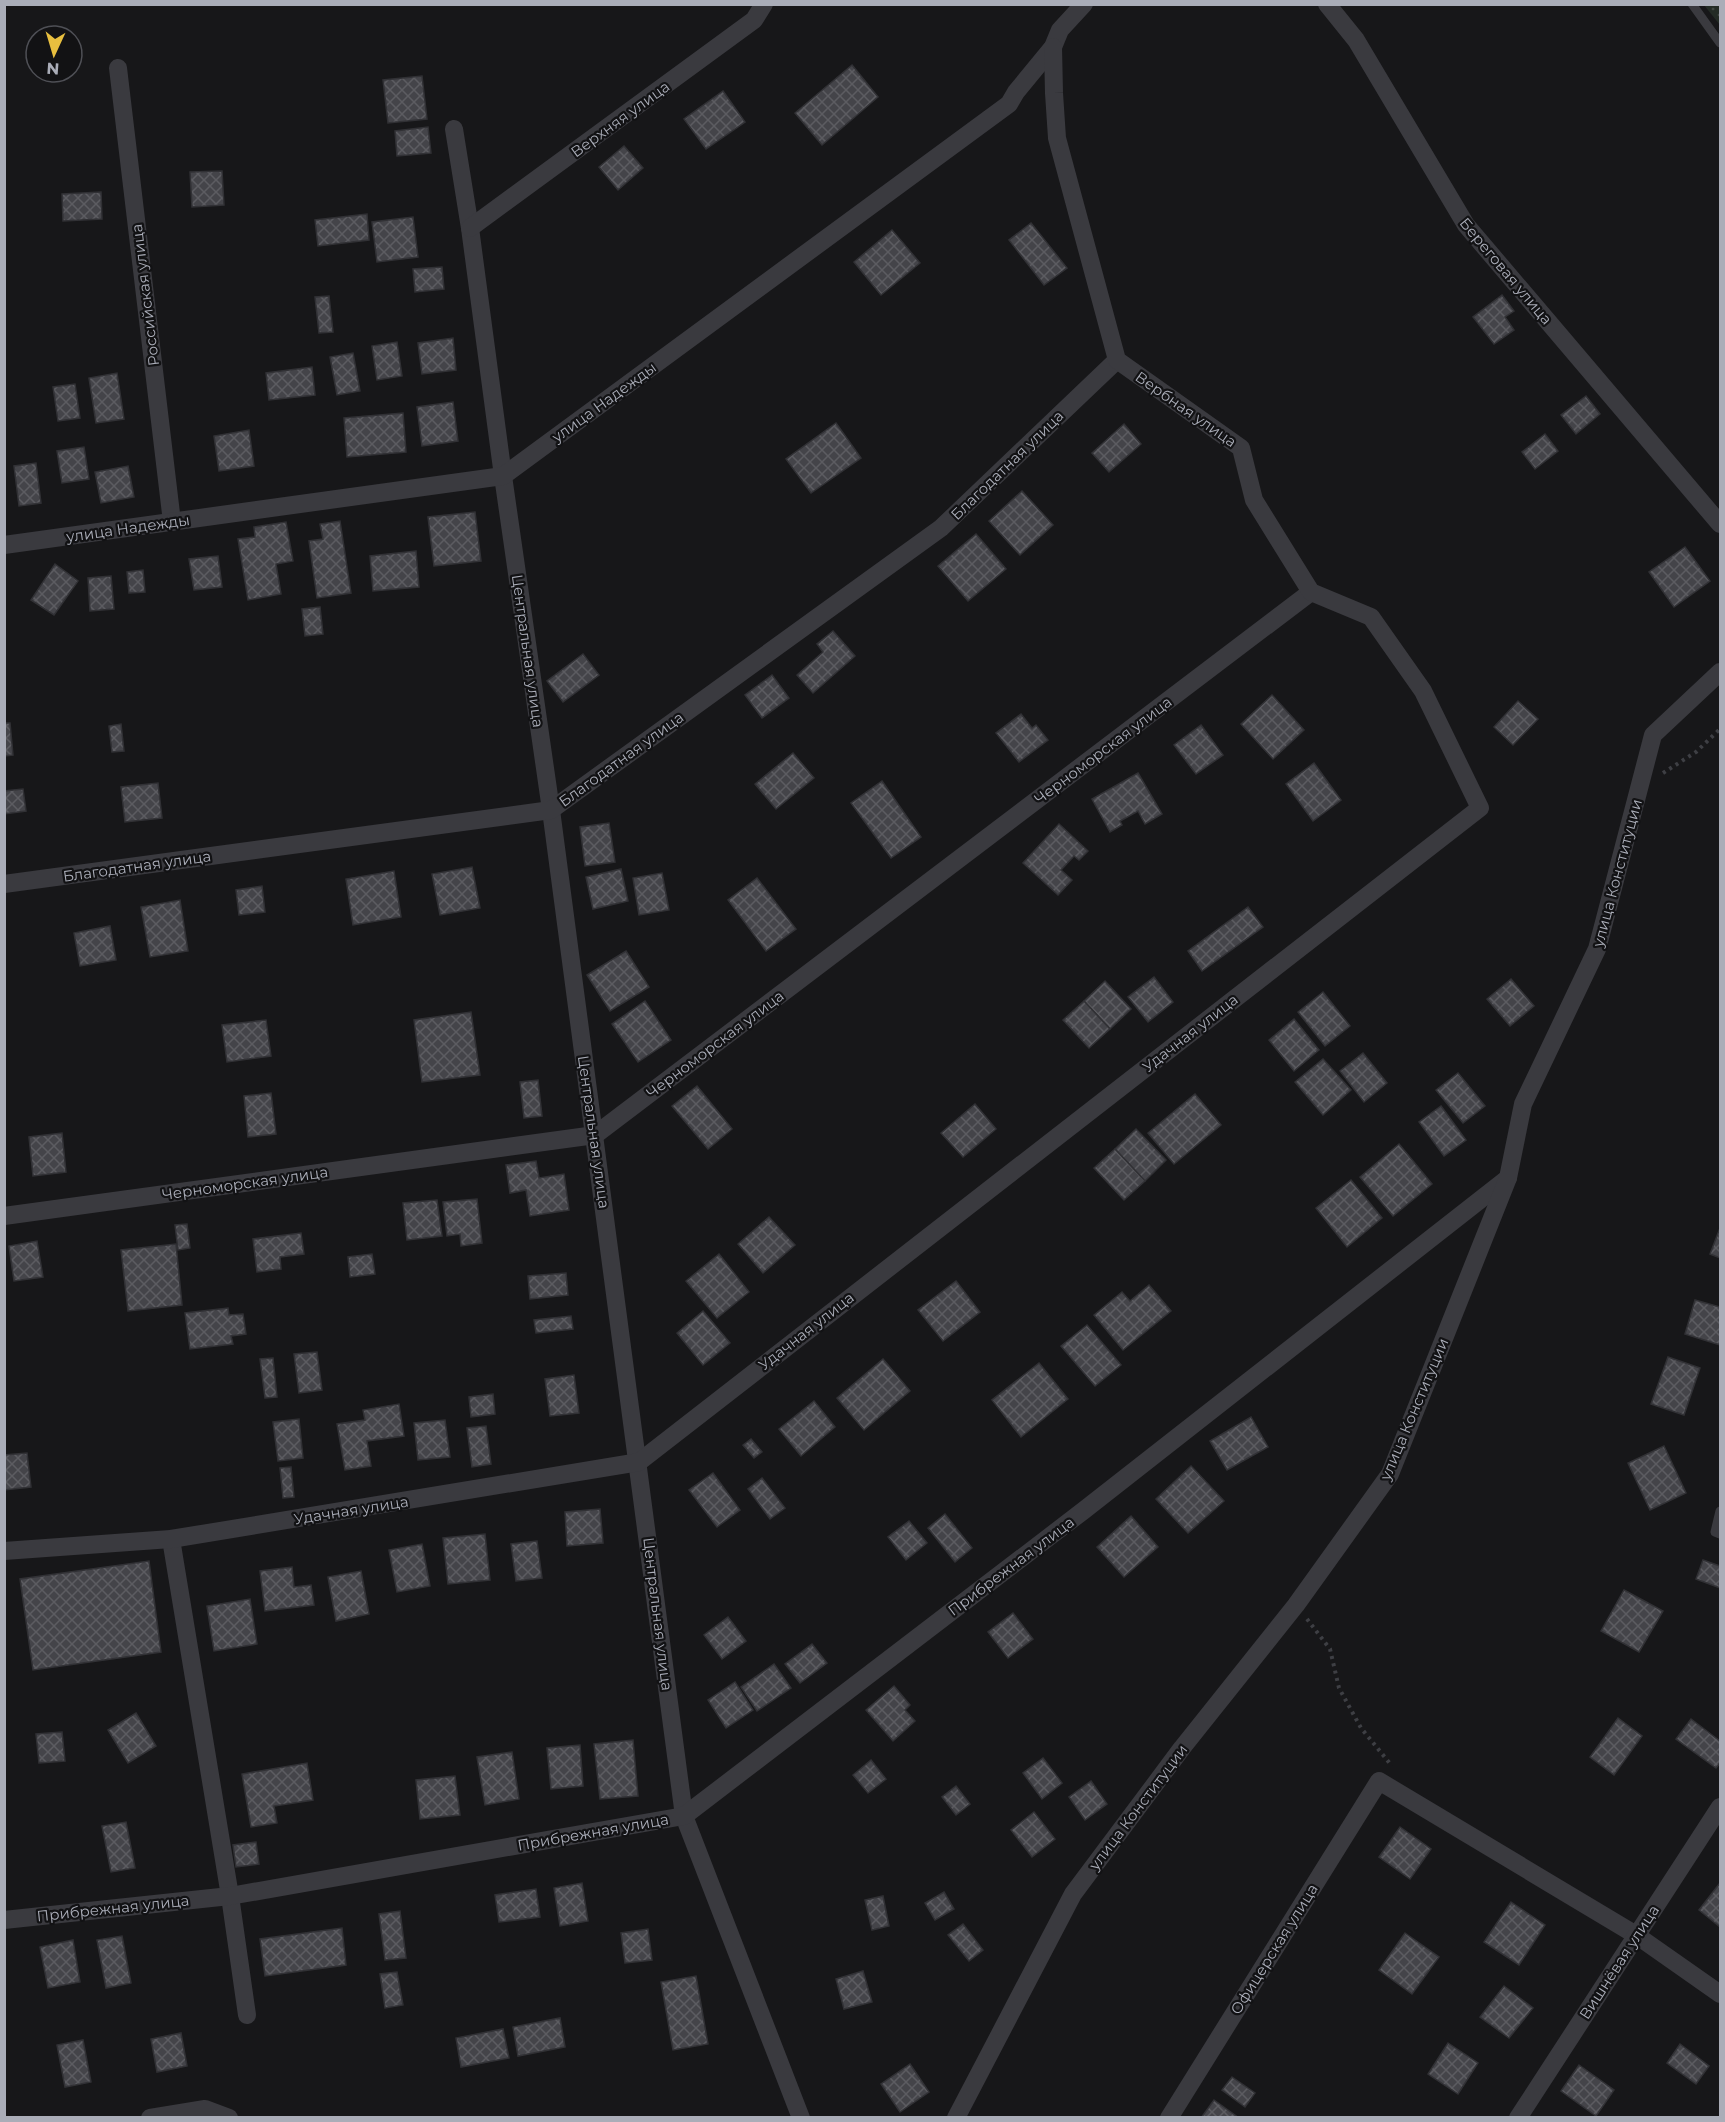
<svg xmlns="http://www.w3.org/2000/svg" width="1725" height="2122" font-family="Montserrat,sans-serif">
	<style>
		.park { fill: url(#park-dots) }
		.building { fill: url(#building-cross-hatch); stroke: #313135; stroke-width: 1.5 }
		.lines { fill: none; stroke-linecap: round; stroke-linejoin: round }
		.path { stroke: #3e3f44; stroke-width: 4; stroke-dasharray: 3 4.5; stroke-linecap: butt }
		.service { stroke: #3a3a3f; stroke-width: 9 }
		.minor { stroke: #3a3a3f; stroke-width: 18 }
		.labels { text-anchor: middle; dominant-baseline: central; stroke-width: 4.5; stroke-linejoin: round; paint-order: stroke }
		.street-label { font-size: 15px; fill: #aaadb8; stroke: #121214 }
	</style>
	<defs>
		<pattern id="park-dots" width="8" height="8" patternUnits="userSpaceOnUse" patternTransform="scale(1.5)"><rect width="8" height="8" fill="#232b25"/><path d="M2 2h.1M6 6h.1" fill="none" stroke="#404743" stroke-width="1.8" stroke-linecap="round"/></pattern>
		<pattern id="building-cross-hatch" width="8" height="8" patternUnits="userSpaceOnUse" patternTransform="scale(1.5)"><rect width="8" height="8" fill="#444449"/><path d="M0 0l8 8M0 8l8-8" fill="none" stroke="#5c5c61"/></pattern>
	</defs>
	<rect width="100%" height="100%" fill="#171719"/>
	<!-- park -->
	<path class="park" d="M1704,5H1720V25Z"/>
	<!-- building -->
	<g class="building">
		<path d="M74,38L77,66H72V39Z"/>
		<path d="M852,65L878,97L822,145L795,113Z"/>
		<path d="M422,76L427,119L388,123L383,80Z"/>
		<path d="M723,91L745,122L706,149L684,119Z"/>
		<path d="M428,127L431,153L397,156L395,131Z"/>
		<path d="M624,146L643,168L618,190L599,167Z"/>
		<path d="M222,171L224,205L192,207L190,172Z"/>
		<path d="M101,192L102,219L63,221L62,194Z"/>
		<path d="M367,214L369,240L318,246L315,220Z"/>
		<path d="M413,217L418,257L377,262L372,222Z"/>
		<path d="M1031,223L1067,268L1044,285L1009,240Z"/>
		<path d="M892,230L920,263L881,295L854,262Z"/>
		<path d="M442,267L444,289L415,292L413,269Z"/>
		<path d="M1502,295L1514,311L1505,317L1514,330L1494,344L1473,317Z"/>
		<path d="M329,296L333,332L319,333L315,297Z"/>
		<path d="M453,338L456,370L422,374L418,343Z"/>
		<path d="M397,342L402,376L377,380L372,346Z"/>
		<path d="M353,353L360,391L337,395L330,357Z"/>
		<path d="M312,367L315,395L269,400L266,373Z"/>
		<path d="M117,373L124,419L96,423L89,378Z"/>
		<path d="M75,384L80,418L58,421L53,387Z"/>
		<path d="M1586,396L1600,414L1576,434L1561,415Z"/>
		<path d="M453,402L458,441L422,446L417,407Z"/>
		<path d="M403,413L406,452L347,457L344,418Z"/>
		<path d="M836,423L861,458L811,493L786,459Z"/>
		<path d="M1124,424L1141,444L1109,472L1092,453Z"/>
		<path d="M249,430L254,466L219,471L214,436Z"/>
		<path d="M1545,434L1558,451L1535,469L1522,452Z"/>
		<path d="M84,447L89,479L62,483L57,451Z"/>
		<path d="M36,463L41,503L19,506L14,466Z"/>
		<path d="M128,466L134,497L101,503L95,472Z"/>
		<path d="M1022,491L1053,525L1020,555L989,521Z"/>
		<path d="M475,512L481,561L434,566L428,517Z"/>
		<path d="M340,521L351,593L317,598L309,541L323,539L320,524Z"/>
		<path d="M286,522L293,561L276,564L281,594L248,600L238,539L255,537L254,527Z"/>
		<path d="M976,534L1006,569L968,601L938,566Z"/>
		<path d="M1685,547L1710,581L1674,607L1649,572Z"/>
		<path d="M416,551L419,587L373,591L370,556Z"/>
		<path d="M218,556L222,587L194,590L189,559Z"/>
		<path d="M55,564L78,581L54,615L31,600Z"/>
		<path d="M143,570L145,592L129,593L127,572Z"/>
		<path d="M111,576L114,609L90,611L88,578Z"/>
		<path d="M320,607L323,634L305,636L302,609Z"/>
		<path d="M833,631L855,656L813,693L797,675L823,652L817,644Z"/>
		<path d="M583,654L599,675L563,702L547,681Z"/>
		<path d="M772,675L789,698L762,718L745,695Z"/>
		<path d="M1272,695L1304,730L1273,759L1241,724Z"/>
		<path d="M1518,701L1538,719L1513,745L1494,727Z"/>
		<path d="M1021,714L1032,728L1036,725L1048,740L1019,762L996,733Z"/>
		<path d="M4,723H10L13,755L4,756Z"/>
		<path d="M121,724L124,751L112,752L109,726Z"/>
		<path d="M1201,725L1223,755L1196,774L1174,745Z"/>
		<path d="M793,753L814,778L776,809L755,784Z"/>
		<path d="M1314,763L1341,800L1313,821L1286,784Z"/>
		<path d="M1138,773L1162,814L1145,824L1138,811L1120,821L1122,825L1110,832L1092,799Z"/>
		<path d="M882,781L921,837L891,858L851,803Z"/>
		<path d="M158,783L162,818L125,822L121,787Z"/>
		<path d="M23,789L26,811L4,814V791Z"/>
		<path d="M609,823L615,862L585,866L580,827Z"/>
		<path d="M1059,824L1088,851L1079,860L1074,856L1061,870L1072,880L1058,895L1023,863Z"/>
		<path d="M472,867L480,908L440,915L432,874Z"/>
		<path d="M621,869L628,901L593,909L586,877Z"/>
		<path d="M394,871L401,917L353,925L346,879Z"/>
		<path d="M662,873L669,910L639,915L633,878Z"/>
		<path d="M757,878L796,929L766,951L728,900Z"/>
		<path d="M262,886L265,912L239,915L236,890Z"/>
		<path d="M180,900L188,951L150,957L141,907Z"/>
		<path d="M1248,907L1263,927L1202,971L1188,951Z"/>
		<path d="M110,926L116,960L80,966L74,933Z"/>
		<path d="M626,951L649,987L610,1011L587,975Z"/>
		<path d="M1154,977L1173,1002L1148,1022L1128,997Z"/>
		<path d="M1511,979L1534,1006L1510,1026L1487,999Z"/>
		<path d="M1105,981L1131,1009L1110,1029L1084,1001Z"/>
		<path d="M1323,992L1350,1026L1325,1046L1298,1012Z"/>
		<path d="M645,1001L671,1040L638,1062L612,1024Z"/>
		<path d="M1084,1001L1110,1029L1089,1048L1063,1020Z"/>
		<path d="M471,1012L480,1075L422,1082L414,1020Z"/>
		<path d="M1294,1019L1319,1050L1294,1071L1269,1040Z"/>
		<path d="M266,1020L271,1056L227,1062L222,1025Z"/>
		<path d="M1363,1053L1387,1083L1364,1102L1340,1071Z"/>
		<path d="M1323,1059L1351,1090L1323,1115L1295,1082Z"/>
		<path d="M1458,1073L1485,1106L1463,1123L1436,1090Z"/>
		<path d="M538,1080L542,1116L524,1118L520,1082Z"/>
		<path d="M697,1086L732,1129L708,1149L672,1106Z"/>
		<path d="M271,1093L276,1134L248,1137L244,1096Z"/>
		<path d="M1195,1094L1221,1125L1174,1164L1148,1133Z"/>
		<path d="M975,1104L996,1129L963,1157L941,1133Z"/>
		<path d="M1441,1106L1466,1140L1444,1156L1419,1122Z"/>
		<path d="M1136,1129L1166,1160L1145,1181L1115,1149Z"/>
		<path d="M62,1133L66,1172L33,1176L29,1137Z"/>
		<path d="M1399,1144L1432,1184L1393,1216L1360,1177Z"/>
		<path d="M1115,1149L1145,1181L1124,1200L1094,1168Z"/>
		<path d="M536,1161L539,1178L564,1174L569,1210L530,1216L526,1190L510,1193L506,1165Z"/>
		<path d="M1351,1180L1382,1218L1347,1247L1316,1208Z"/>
		<path d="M477,1199L482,1243L461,1246L460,1234L447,1236L443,1202Z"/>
		<path d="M437,1200L442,1236L407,1240L403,1203Z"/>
		<path d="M769,1217L795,1245L763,1273L738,1244Z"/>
		<path d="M187,1224L190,1248L178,1250L175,1225Z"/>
		<path d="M1720,1228V1258L1710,1254Z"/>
		<path d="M301,1233L304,1254L280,1257L281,1269L257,1272L253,1239Z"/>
		<path d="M37,1241L43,1277L14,1281L9,1246Z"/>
		<path d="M176,1244L182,1305L128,1311L121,1250Z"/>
		<path d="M372,1254L375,1274L350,1277L348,1257Z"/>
		<path d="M719,1254L749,1292L717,1318L686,1281Z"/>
		<path d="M566,1273L568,1295L530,1299L528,1276Z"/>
		<path d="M956,1281L980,1312L943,1341L918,1310Z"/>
		<path d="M1149,1285L1171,1311L1123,1350L1094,1315L1122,1292L1130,1301Z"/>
		<path d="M1695,1300L1720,1307V1345L1685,1334Z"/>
		<path d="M228,1308L229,1315L243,1314L246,1334L231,1336L233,1344L190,1349L185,1313Z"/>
		<path d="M703,1311L730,1343L703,1365L677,1333Z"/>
		<path d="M571,1316L573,1329L536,1333L534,1320Z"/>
		<path d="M1087,1325L1121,1365L1095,1386L1061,1346Z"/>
		<path d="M317,1352L322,1390L299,1393L294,1354Z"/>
		<path d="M1668,1357L1700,1368L1684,1415L1651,1404Z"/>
		<path d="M273,1358L277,1397L265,1398L260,1359Z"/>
		<path d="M883,1359L910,1391L864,1430L837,1398Z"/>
		<path d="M1039,1363L1068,1399L1021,1437L992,1400Z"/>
		<path d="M574,1375L579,1413L550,1416L545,1379Z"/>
		<path d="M493,1394L495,1414L471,1417L469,1397Z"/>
		<path d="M814,1401L835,1427L801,1456L779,1429Z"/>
		<path d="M399,1404L404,1436L367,1441L371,1466L345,1470L337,1424L365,1420L363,1410Z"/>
		<path d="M1251,1417L1268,1447L1227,1470L1210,1441Z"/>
		<path d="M299,1419L303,1458L278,1461L273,1422Z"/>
		<path d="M445,1420L450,1457L418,1460L414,1423Z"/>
		<path d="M486,1426L491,1464L472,1467L467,1428Z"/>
		<path d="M751,1439L762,1452L754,1458L743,1445Z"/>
		<path d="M1664,1446L1686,1493L1650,1510L1628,1463Z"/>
		<path d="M27,1453L31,1487L4,1490V1455Z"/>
		<path d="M1191,1466L1224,1501L1188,1533L1156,1499Z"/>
		<path d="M291,1467L294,1497L283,1498L280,1468Z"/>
		<path d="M713,1473L740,1510L717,1527L689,1490Z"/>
		<path d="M762,1478L785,1508L770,1519L748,1489Z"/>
		<path d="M600,1509L603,1543L567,1546L565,1512Z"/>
		<path d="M945,1514L972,1548L955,1562L928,1528Z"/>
		<path d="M1131,1516L1158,1547L1124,1577L1097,1547Z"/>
		<path d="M909,1521L927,1543L906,1560L888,1537Z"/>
		<path d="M485,1534L490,1580L448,1584L443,1538Z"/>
		<path d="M537,1541L542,1578L516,1581L511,1544Z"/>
		<path d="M422,1544L430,1586L397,1592L389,1550Z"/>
		<path d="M1703,1560L1720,1566V1588L1696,1579Z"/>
		<path d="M149,1561L161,1652L33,1670L20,1579Z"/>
		<path d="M292,1567L294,1587L311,1585L314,1605L265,1611L260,1571Z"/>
		<path d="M361,1571L369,1614L336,1621L328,1577Z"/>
		<path d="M1624,1590L1663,1611L1639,1652L1601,1631Z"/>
		<path d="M250,1599L257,1644L214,1651L207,1606Z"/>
		<path d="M1013,1613L1033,1639L1008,1658L988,1632Z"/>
		<path d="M728,1617L746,1641L722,1659L704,1635Z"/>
		<path d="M812,1644L827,1663L800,1683L785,1664Z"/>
		<path d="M774,1664L791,1688L757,1711L741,1687Z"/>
		<path d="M735,1682L753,1710L726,1728L708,1700Z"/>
		<path d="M894,1686L910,1705L905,1710L915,1721L893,1741L866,1710Z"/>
		<path d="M136,1713L156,1746L128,1763L108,1730Z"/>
		<path d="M1618,1718L1642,1736L1614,1775L1590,1757Z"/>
		<path d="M1691,1719L1720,1741V1763L1716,1768L1676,1739Z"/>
		<path d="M62,1732L65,1761L39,1763L36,1734Z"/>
		<path d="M633,1740L638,1796L600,1799L594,1744Z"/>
		<path d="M580,1745L583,1786L551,1789L547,1748Z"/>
		<path d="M512,1752L519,1799L485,1805L477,1757Z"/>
		<path d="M1043,1758L1062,1783L1042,1799L1023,1773Z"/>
		<path d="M871,1760L886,1779L868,1793L853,1775Z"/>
		<path d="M307,1763L313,1800L274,1806L277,1823L251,1827L242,1774Z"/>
		<path d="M455,1776L460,1815L420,1819L416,1780Z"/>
		<path d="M1091,1781L1107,1804L1085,1820L1069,1797Z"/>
		<path d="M956,1786L970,1804L956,1815L942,1797Z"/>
		<path d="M1034,1812L1055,1839L1032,1857L1011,1830Z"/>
		<path d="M126,1822L135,1868L111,1872L102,1826Z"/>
		<path d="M1400,1827L1431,1849L1410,1879L1379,1857Z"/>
		<path d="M256,1842L259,1864L236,1867L233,1845Z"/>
		<path d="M582,1883L588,1921L560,1926L554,1888Z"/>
		<path d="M1720,1883V1927L1699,1910Z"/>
		<path d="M536,1889L540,1917L499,1922L495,1895Z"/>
		<path d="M944,1892L954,1909L935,1920L925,1903Z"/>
		<path d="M883,1896L889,1926L872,1930L865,1900Z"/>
		<path d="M1511,1902L1545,1925L1519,1965L1484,1942Z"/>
		<path d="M400,1911L406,1958L385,1960L379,1914Z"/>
		<path d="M963,1924L983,1950L969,1961L948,1935Z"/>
		<path d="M342,1928L346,1965L265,1976L260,1939Z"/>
		<path d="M648,1929L652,1960L625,1963L621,1933Z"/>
		<path d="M1405,1933L1439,1957L1412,1994L1379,1970Z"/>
		<path d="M122,1936L131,1983L106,1988L97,1940Z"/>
		<path d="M73,1940L80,1982L48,1988L40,1947Z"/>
		<path d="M863,1971L872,2002L844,2009L836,1979Z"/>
		<path d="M397,1972L403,2005L385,2008L380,1974Z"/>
		<path d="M696,1976L708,2044L673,2050L661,1982Z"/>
		<path d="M1504,1986L1533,2008L1509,2038L1480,2017Z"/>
		<path d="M560,2018L565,2047L518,2056L513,2027Z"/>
		<path d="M503,2029L509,2058L461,2067L456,2038Z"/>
		<path d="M181,2033L187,2066L157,2072L151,2039Z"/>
		<path d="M83,2040L91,2082L65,2087L57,2045Z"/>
		<path d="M1448,2043L1478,2063L1458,2094L1428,2074Z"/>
		<path d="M1680,2044L1709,2066L1696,2084L1667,2063Z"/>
		<path d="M910,2064L929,2092L900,2112L881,2084Z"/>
		<path d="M1579,2065L1614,2090L1596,2116L1561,2091Z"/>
		<path d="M1232,2077L1255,2093L1245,2107L1222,2090Z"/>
		<path d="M1214,2100L1239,2118H1201Z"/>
	</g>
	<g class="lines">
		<!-- path -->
		<g class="path">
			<path d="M1663,773L1696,752L1720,729"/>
			<path d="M1307,1619L1330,1649L1339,1688L1361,1728L1392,1766"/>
		</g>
		<!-- service -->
		<g class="service">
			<path d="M1692,4L1720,43"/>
			<path d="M1720,1511L1715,1532L1720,1534"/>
		</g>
		<!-- minor -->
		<g class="minor">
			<path d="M1327,4L1356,40L1466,225L1720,524"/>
			<path d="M118,68L172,522"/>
			<path d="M454,129L470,228L503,476L551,810L684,1816L801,2118"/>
			<path d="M470,228L754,20L764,4"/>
			<path d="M4,545L503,476L1009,104L1016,92L1053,47L1060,30L1084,4"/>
			<path d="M4,884L551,810L941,528L1117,360"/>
			<path d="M4,1216L595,1135L1311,592"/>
			<path d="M171,1539L230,1896L247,2015"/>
			<path d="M4,1551L171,1539L639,1462L1480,808L1423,691L1371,617L1311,592L1254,500L1241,448L1117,360L1057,138L1054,93L1053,47"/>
			<path d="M4,1920L230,1896L684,1816L1083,1511L1508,1178"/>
			<path d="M150,2118L205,2109L229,2118"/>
			<path d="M956,2118L1073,1894L1182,1748L1296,1605L1390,1474L1508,1178L1523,1104L1597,949L1653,735L1720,672"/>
			<path d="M1169,2118L1379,1781L1636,1935L1720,1994"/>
			<path d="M1518,2118L1720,1807"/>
		</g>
	</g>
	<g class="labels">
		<!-- street labels -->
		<g class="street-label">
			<text transform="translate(620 119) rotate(-36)">Верхняя улица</text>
			<text transform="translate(1506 271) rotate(50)">Береговая улица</text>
			<text transform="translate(145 295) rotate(-97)">Российская улица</text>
			<text transform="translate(604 402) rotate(-36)">улица Надежды</text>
			<text transform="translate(1186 409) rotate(35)">Вербная улица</text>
			<text transform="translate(1007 465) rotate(-44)">Благодатная улица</text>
			<text transform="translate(128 528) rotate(-8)">улица Надежды</text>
			<text transform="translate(528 651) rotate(82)">Центральная улица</text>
			<text transform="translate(1103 750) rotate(-37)">Черноморская улица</text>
			<text transform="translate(621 759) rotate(-36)">Благодатная улица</text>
			<text transform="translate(137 866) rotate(-8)">Благодатная улица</text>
			<text transform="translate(1617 873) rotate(-75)">улица Конституции</text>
			<text transform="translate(1190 1033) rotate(-38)">Удачная улица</text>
			<text transform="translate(715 1044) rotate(-37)">Черноморская улица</text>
			<text transform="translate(594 1132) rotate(82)">Центральная улица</text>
			<text transform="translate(245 1183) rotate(-8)">Черноморская улица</text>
			<text transform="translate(806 1331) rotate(-38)">Удачная улица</text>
			<text transform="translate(1414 1409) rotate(-67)">улица Конституции</text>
			<text transform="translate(351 1510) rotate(-9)">Удачная улица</text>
			<text transform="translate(1011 1566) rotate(-37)">Прибрежная улица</text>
			<text transform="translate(658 1614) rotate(83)">Центральная улица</text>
			<text transform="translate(1138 1807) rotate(-53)">улица Конституции</text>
			<text transform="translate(593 1832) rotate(-10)">Прибрежная улица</text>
			<text transform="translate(113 1908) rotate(-6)">Прибрежная улица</text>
			<text transform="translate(1274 1949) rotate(-58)">Офицерская улица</text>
			<text transform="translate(1619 1962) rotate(-57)">Вишнёвая улица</text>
		</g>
	</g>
	<!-- border -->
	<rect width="1725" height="2122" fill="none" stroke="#aaadb8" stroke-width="12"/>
	<!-- north arrow -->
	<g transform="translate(54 54) rotate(184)"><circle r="28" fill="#121214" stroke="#4f5056" stroke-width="1.5"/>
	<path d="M0-4.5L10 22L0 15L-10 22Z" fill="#e8bf3f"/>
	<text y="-9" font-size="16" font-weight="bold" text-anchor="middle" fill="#aaadb8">N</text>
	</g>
</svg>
